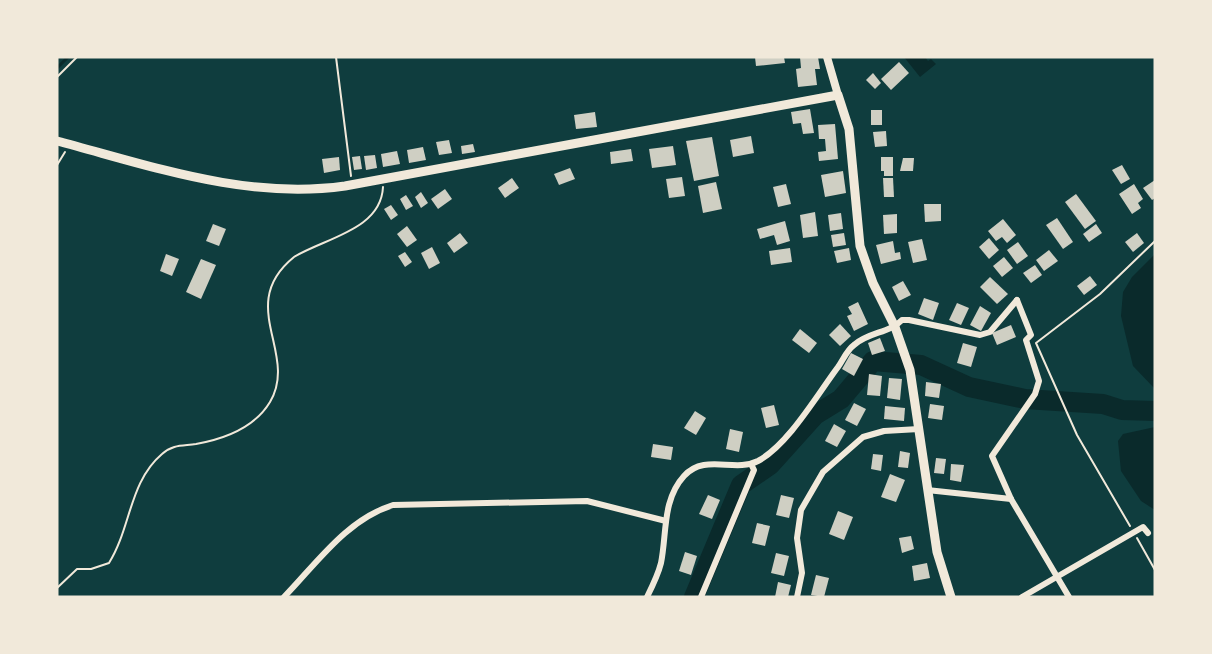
<svg xmlns="http://www.w3.org/2000/svg" width="1212" height="654" font-family="'Noto Serif',serif">
	<style>
		.water { fill: #0a2a2b }
		.lines { fill: none; stroke-linecap: round; stroke-linejoin: round }
		.stream { stroke: #0a2a2b; stroke-width: 3 }
		.river { stroke: #0a2a2b; stroke-width: 20 }
		.building { fill: #cfcfc3 }
		.path { stroke: #f1e9da; stroke-width: 2 }
		.minor { stroke: #f1e9da; stroke-width: 6 }
		.secondary { stroke: #f1e9da; stroke-width: 8 }
		.primary { stroke: #f1e9da; stroke-width: 9 }
	</style>
	<rect width="100%" height="100%" fill="#0f3d3e"/>
	<!-- water -->
	<g class="water">
		<path d="M904,57H925L928,61L931,59L936,64L920,77Z"/>
		<path d="M1155,254V389L1133,366L1121,316L1123,292L1132,277Z"/>
		<path d="M1155,427V510L1141,501L1121,471L1118,441L1123,434Z"/>
	</g>
	<g class="lines">
		<!-- stream -->
		<path class="stream" d="M57,68L68,57"/>
		<!-- river -->
		<path class="river" d="M694,597L741,485L770,465L815,415L841,399L873,361L921,365L969,387L1025,399L1103,404L1122,410L1155,411"/>
	</g>
	<!-- building -->
	<g class="building">
		<path d="M755,57H784L785,63L756,66Z"/>
		<path d="M800,57H818L820,69H815L817,85L798,87L796,69L801,68Z"/>
		<path d="M899,62L909,73L891,90L881,79Z"/>
		<path d="M873,73L881,83L875,89L866,80Z"/>
		<path d="M810,109L814,133L803,134L801,123L793,124L791,112Z"/>
		<rect x="871" y="110" width="11" height="15"/>
		<path d="M595,112L597,127L576,129L574,115Z"/>
		<path d="M835,124L838,159L819,161L818,152L826,151L825,139H819L818,125Z"/>
		<path d="M886,131L887,146L875,147L873,132Z"/>
		<path d="M751,136L754,153L733,157L730,140Z"/>
		<path d="M712,137L719,176L694,181L686,141Z"/>
		<path d="M449,140L452,153L439,155L436,142Z"/>
		<path d="M473,144L475,152L462,154L461,146Z"/>
		<path d="M673,146L676,165L652,168L649,149Z"/>
		<path d="M423,147L426,160L409,163L407,150Z"/>
		<path d="M631,149L633,161L611,164L610,152Z"/>
		<path d="M397,151L400,164L383,167L381,154Z"/>
		<path d="M375,155L377,168L366,170L364,156Z"/>
		<path d="M360,156L362,169L354,170L352,157Z"/>
		<path d="M339,157L340,170L324,173L322,159Z"/>
		<path d="M881,157H893V176H884V171H881Z"/>
		<path d="M903,158H914L913,171H900Z"/>
		<path d="M1122,165L1130,179L1121,184L1112,170Z"/>
		<path d="M570,168L575,179L559,185L554,174Z"/>
		<path d="M843,171L846,193L825,197L821,175Z"/>
		<path d="M682,177L685,196L669,198L666,179Z"/>
		<path d="M512,178L519,188L505,198L498,188Z"/>
		<path d="M883,178H893L894,197H884Z"/>
		<path d="M1155,180V198L1152,200L1143,188Z"/>
		<path d="M716,182L722,209L703,213L698,186Z"/>
		<path d="M786,184L791,204L778,207L773,187Z"/>
		<path d="M1134,184L1143,199L1138,203L1141,208L1132,214L1119,194Z"/>
		<path d="M445,189L452,199L438,209L431,199Z"/>
		<path d="M421,192L428,203L421,208L415,197Z"/>
		<path d="M1076,194L1096,221L1085,229L1065,202Z"/>
		<path d="M406,195L413,206L406,210L400,199Z"/>
		<path d="M924,204H941V221L925,222Z"/>
		<path d="M391,205L398,215L391,220L384,209Z"/>
		<path d="M815,212L818,236L803,238L800,215Z"/>
		<path d="M841,213L843,229L830,231L828,215Z"/>
		<path d="M897,214V233L884,234L883,215Z"/>
		<path d="M1057,218L1073,242L1063,249L1046,225Z"/>
		<path d="M1003,219L1016,235L1007,243L1002,237L996,241L988,231Z"/>
		<path d="M785,221L790,241L777,245L774,235L760,239L757,229Z"/>
		<path d="M213,224L226,229L219,246L206,241Z"/>
		<path d="M1096,224L1102,233L1089,242L1083,234Z"/>
		<path d="M407,226L417,240L407,247L397,234Z"/>
		<path d="M460,233L468,243L454,253L447,243Z"/>
		<path d="M844,233L846,245L833,247L831,235Z"/>
		<path d="M1137,233L1144,243L1133,252L1125,242Z"/>
		<path d="M989,238L999,250L989,259L979,247Z"/>
		<path d="M922,239L927,260L913,263L908,242Z"/>
		<path d="M893,241L895,253L900,252L901,259L881,264L876,245Z"/>
		<path d="M1018,242L1028,256L1017,264L1007,250Z"/>
		<path d="M432,247L440,263L429,269L421,253Z"/>
		<path d="M790,248L792,262L771,265L769,251Z"/>
		<path d="M849,248L851,260L837,263L834,251Z"/>
		<path d="M1049,250L1058,261L1044,271L1036,260Z"/>
		<path d="M405,252L412,262L405,267L398,256Z"/>
		<path d="M166,254L179,259L172,276L160,271Z"/>
		<path d="M1004,257L1013,268L1002,277L993,266Z"/>
		<path d="M201,259L216,265L201,299L186,292Z"/>
		<path d="M1035,265L1042,275L1031,283L1023,273Z"/>
		<path d="M1090,276L1097,285L1084,295L1077,286Z"/>
		<path d="M990,277L1008,294L997,304L980,287Z"/>
		<path d="M903,281L911,295L899,301L892,287Z"/>
		<path d="M924,298L939,303L933,320L918,314Z"/>
		<path d="M858,302L868,324L854,331L847,316L852,314L848,307Z"/>
		<path d="M957,303L969,308L961,325L949,320Z"/>
		<path d="M980,306L991,313L981,331L970,325Z"/>
		<path d="M840,324L851,336L840,346L829,335Z"/>
		<path d="M1011,325L1016,337L997,345L992,333Z"/>
		<path d="M800,329L817,343L809,353L792,340Z"/>
		<path d="M880,338L885,351L872,355L868,343Z"/>
		<path d="M963,343L977,347L971,367L957,363Z"/>
		<path d="M851,353L863,359L854,376L842,369Z"/>
		<path d="M869,374L882,376L880,396L867,395Z"/>
		<path d="M889,378L902,379L900,400L887,398Z"/>
		<path d="M926,382L941,384L939,398L925,396Z"/>
		<path d="M854,403L866,409L857,426L845,420Z"/>
		<path d="M930,404L944,406L942,420L928,418Z"/>
		<path d="M774,405L779,425L766,428L761,408Z"/>
		<path d="M885,406L905,408L904,421L884,419Z"/>
		<path d="M695,411L706,418L696,435L684,428Z"/>
		<path d="M834,424L846,431L837,447L825,441Z"/>
		<path d="M730,429L743,432L739,452L726,449Z"/>
		<path d="M653,444L673,447L671,460L651,457Z"/>
		<path d="M900,451L910,453L908,468L898,467Z"/>
		<path d="M873,454L883,455L881,471L871,469Z"/>
		<path d="M936,458L946,459L944,474L934,473Z"/>
		<path d="M951,464L964,465L961,482L950,480Z"/>
		<path d="M890,474L905,480L896,502L881,497Z"/>
		<path d="M708,495L720,500L712,519L699,514Z"/>
		<path d="M781,495L794,498L789,518L776,515Z"/>
		<path d="M838,511L853,517L844,540L829,534Z"/>
		<path d="M757,523L770,526L765,546L752,543Z"/>
		<path d="M911,536L914,549L902,553L899,538Z"/>
		<path d="M685,552L697,556L691,575L679,571Z"/>
		<path d="M776,553L789,556L784,576L771,573Z"/>
		<path d="M927,563L930,578L914,581L912,566Z"/>
		<path d="M816,575L829,578L824,597L811,595Z"/>
		<path d="M778,582L791,585L788,597H775Z"/>
	</g>
	<g class="lines">
		<!-- path -->
		<g class="path">
			<path d="M336,57L351,176"/>
			<path d="M57,77L77,57"/>
			<path d="M57,165L65,152"/>
			<path d="M1130,526L1077,435L1036,343L1100,294L1155,241"/>
			<path d="M1137,538L1155,570"/>
			<path d="M57,588L77,569H91L109,563C131,528 129,482 162,454C173,444 183,446 196,444C224,439 255,427 270,402C299,353 235,305 294,257C325,238 381,230 383,187"/>
		</g>
		<!-- minor -->
		<g class="minor">
			<path d="M1017,300L1031,335L1026,340L1039,381L1035,394L992,456L1011,499L1069,597"/>
			<path d="M927,490L1011,499"/>
			<path d="M284,597C317,563 346,520 393,505L587,501L666,521"/>
			<path d="M647,597C652,587 658,575 661,563C667,534 662,500 684,476C705,453 734,473 758,461C788,445 817,395 838,367C843,360 847,350 854,345C868,332 890,333 902,320H909L980,335L990,332L1017,300"/>
			<path d="M701,597L754,470L751,464"/>
			<path d="M797,597L802,573L797,538L801,510L823,472L863,437L884,431L919,429"/>
			<path d="M1022,597L1143,527L1148,533"/>
		</g>
		<!-- secondary -->
		<path class="secondary" d="M827,57L838,95"/>
		<!-- primary -->
		<path class="primary" d="M57,141C152,166 246,200 345,186L838,95L849,129L860,246L873,283L895,327L910,370L937,552L951,597"/>
	</g>
	<!-- border -->
	<rect width="1212" height="654" fill="none" stroke="#f1e9da" stroke-width="117"/>
</svg>
